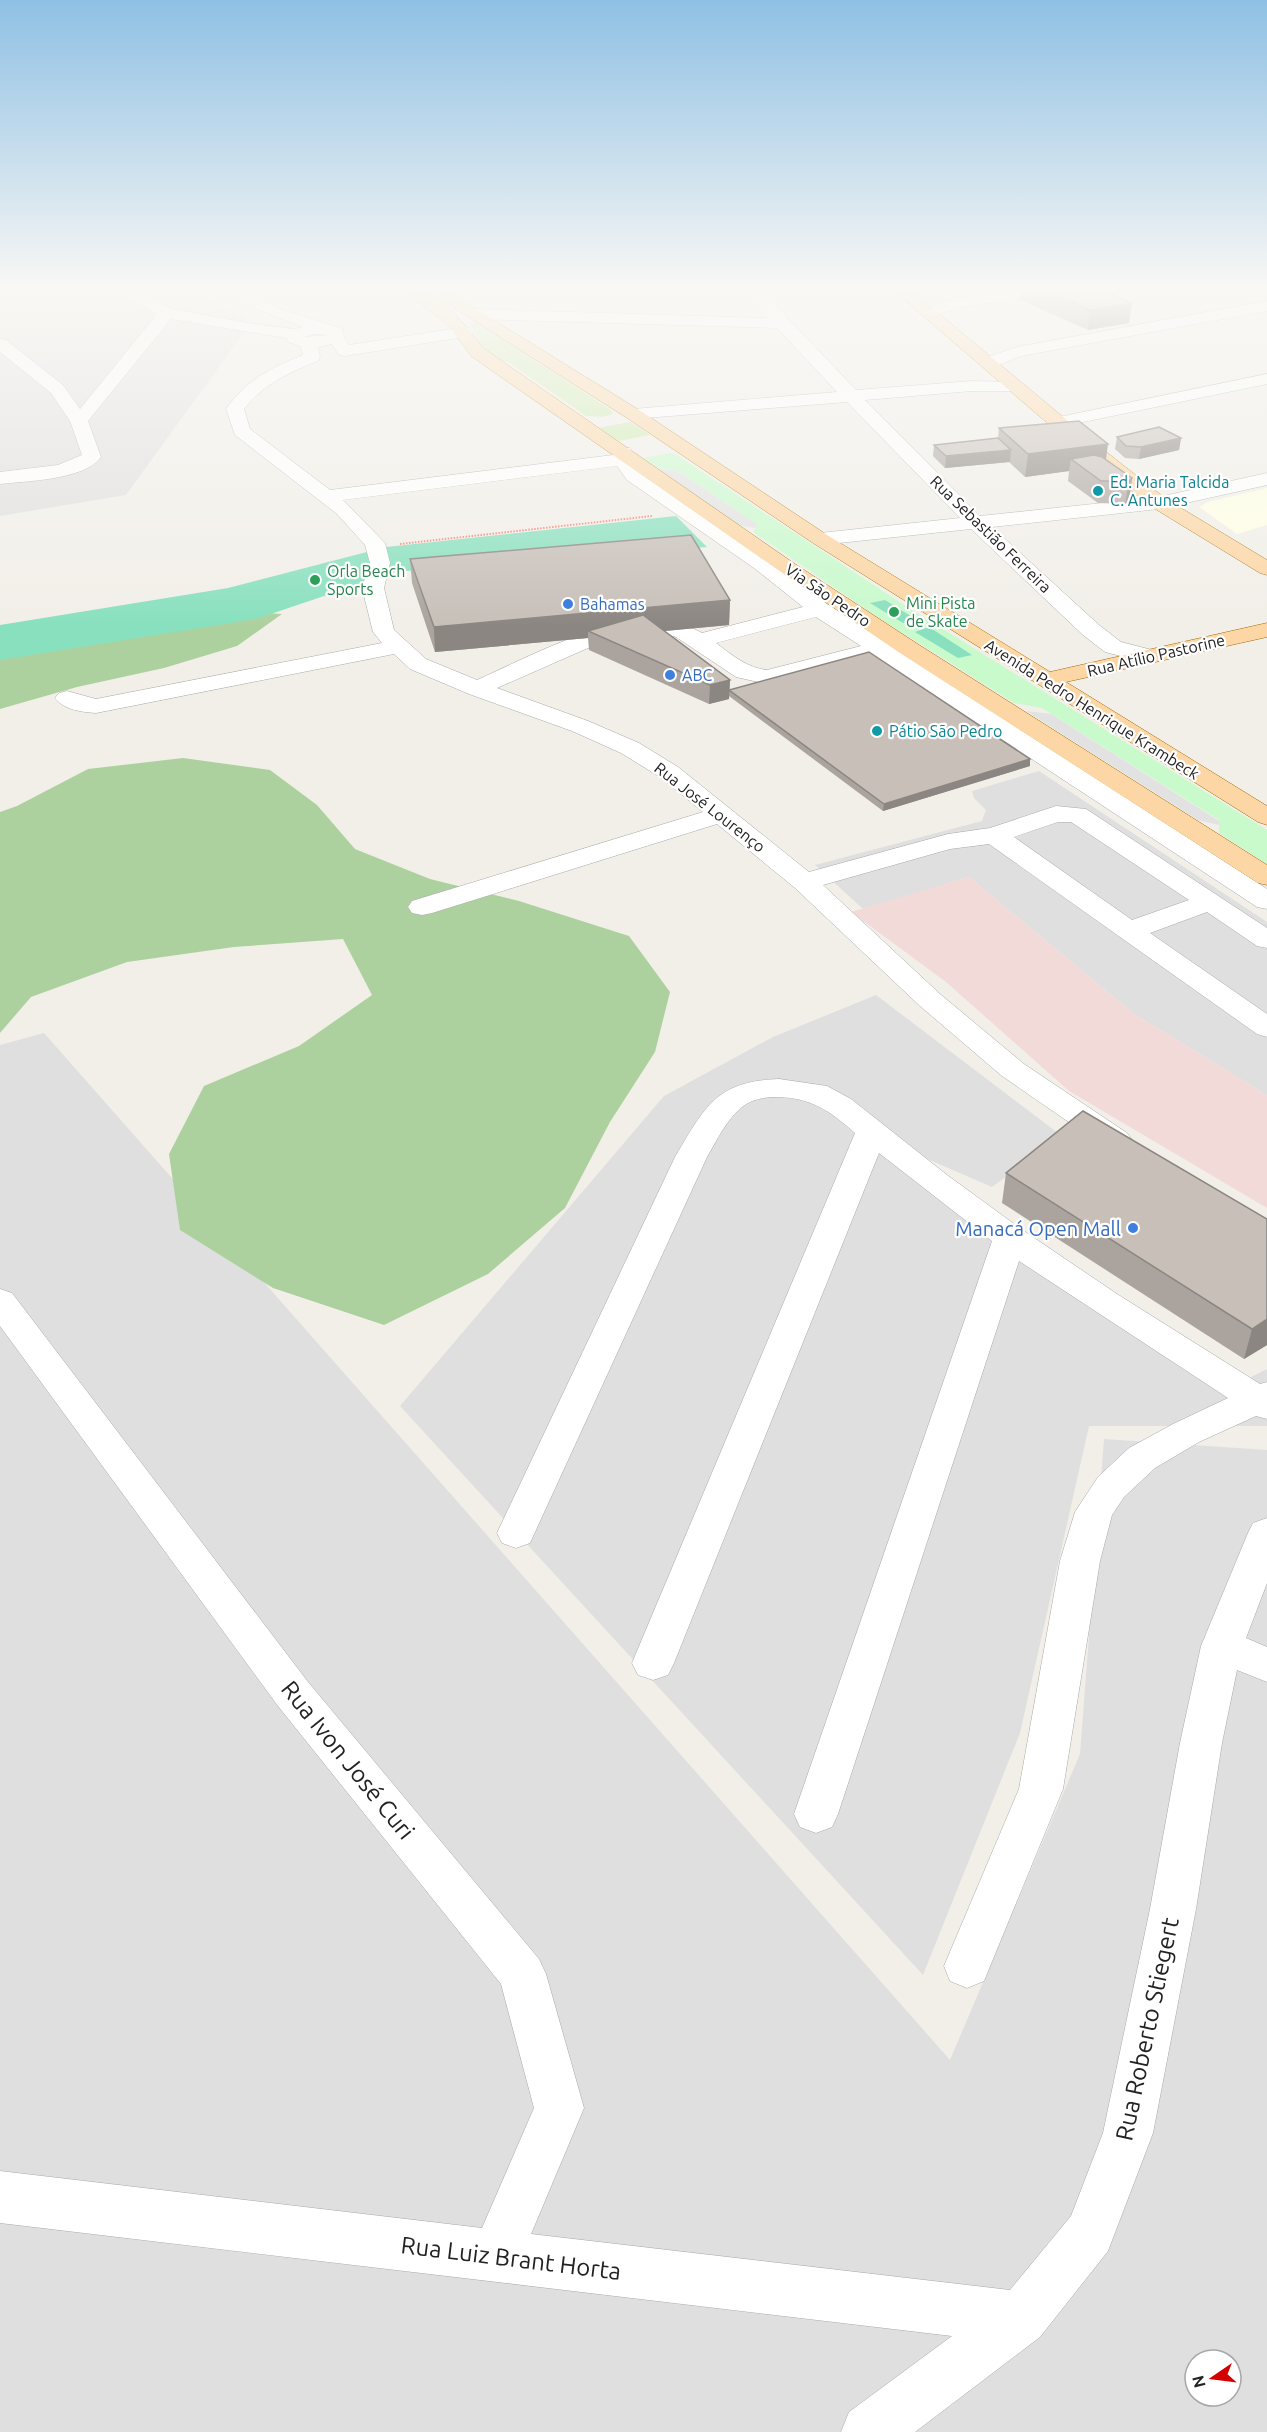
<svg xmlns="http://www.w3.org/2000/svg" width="1267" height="2432" font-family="Ubuntu,sans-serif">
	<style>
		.residential { fill: #e0dfdf; fill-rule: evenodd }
		.commercial { fill: #f2dad9 }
		.education { fill: #ffffe5 }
		.grass { fill: #cdebb0 }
		.forest { fill: #add19e }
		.park { fill: #c8facc }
		.pitch { fill: #88e0be }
		.parking { fill: #e2e2e2 }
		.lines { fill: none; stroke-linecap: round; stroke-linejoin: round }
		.minor-casing { stroke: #a9a9a9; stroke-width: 1 }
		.major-casing { stroke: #a06b00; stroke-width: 1 }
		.path { stroke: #fa8072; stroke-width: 2; stroke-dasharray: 1.5 1.5; stroke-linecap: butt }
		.minor { fill: #fff; fill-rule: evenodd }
		.major { fill: #fcd6a4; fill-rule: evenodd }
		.wall { fill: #aba49e }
		.shaded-wall { fill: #8b8681 }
		.building { fill: #c7bfb8; stroke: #8b8681; stroke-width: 1.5 }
		.culture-dot { fill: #0f9aa8; stroke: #fff; stroke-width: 2 }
		.leisure-dot { fill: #2e9e5b; stroke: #fff; stroke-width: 2 }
		.shop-dot { fill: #3f7fe0; stroke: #fff; stroke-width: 2 }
		.labels { text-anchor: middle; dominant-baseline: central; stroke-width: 4.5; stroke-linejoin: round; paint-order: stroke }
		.far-culture-label { font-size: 16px; fill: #0d838f; stroke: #fff; text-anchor: start }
		.far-street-label { font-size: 16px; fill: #222; stroke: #fff }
		.far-leisure-label { font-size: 16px; fill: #27864d; stroke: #fff; text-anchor: start }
		.far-shop-label { font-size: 16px; fill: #366cbe; stroke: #fff; text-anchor: start }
		.shop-label { font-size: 20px; fill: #366cbe; stroke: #fff; text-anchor: end }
		.near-street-label { font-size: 24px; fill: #222; stroke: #fff }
	</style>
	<rect width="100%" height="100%" fill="#f2efe9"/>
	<!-- residential -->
	<g class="residential">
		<path d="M0,287H188L249,321L247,328L126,495L0,516Z"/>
		<path d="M1039,771L1267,922V1095L1134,1014L969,877L863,909L815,865L982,821L986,810L974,798L972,791Z"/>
		<path d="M876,995L1062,1136L992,1187L879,1138L886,1146L1249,1378L1267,1369V1426H1089L1020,1733L923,1975L400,1406L664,1096L773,1037Z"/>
		<path d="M44,1033L950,2060L1080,1754L1104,1439L1267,1450V2432H0V1045ZM1195,2360H1231V2396H1195Z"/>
	</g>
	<!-- commercial -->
	<path class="commercial" d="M969,877L1134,1014L1267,1095V1208L1069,1091L946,982L851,912Z"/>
	<!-- education -->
	<path class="education" d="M1267,488V525L1237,534L1199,507L1208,502Z"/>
	<!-- grass -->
	<g class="grass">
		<path d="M475,322L611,410L613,414L603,417L586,416L508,362C487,358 479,341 470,323Z"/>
		<path d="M630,422L650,435L618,441L598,428Z"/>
	</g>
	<!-- forest -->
	<g class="forest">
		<path d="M206,609L282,614L237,646L164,668L77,687L0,709V631Z"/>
		<path d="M183,758L270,770L317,805L355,849L430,879L519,901L629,936L670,992L655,1052L610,1122L565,1208L488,1274L384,1325L273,1288L180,1230L169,1154L204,1086L299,1046L372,995L343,939L234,947L127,962L31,997L0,1033V812L17,806L88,769Z"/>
	</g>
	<!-- park -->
	<path class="park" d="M670,453L675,454L904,605L1267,830V864L1219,833V820L1042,708L1014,703L876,616L753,532L758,525L678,471L656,467L643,458Z"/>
	<!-- pitch -->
	<g class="pitch">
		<path d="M676,516L707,547L395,572L256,619L0,660V625L228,588L386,547Z"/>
		<path d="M885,600L917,620L903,623L870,603Z"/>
		<path d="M929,627L972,655L958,658L915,632Z"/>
	</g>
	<!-- parking -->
	<g class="parking">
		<path d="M656,468L678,471L758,525L755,528L737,525Z"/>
		<path d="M1026,711L1051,714L1219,821V825L1198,820Z"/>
	</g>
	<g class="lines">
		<defs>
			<g id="minor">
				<path d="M112,287H132L172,309L247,323L295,329L303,327L254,308L231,287H248L265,301L277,308L343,329L344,338L349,345L464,327L470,328L472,332L470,336L464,337L345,356L339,355L332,344L318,347L320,357L318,361C289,372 264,384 244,409L250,429L330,490L613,455L616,448H630L632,452L631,460L641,472L767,559L790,563L793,567L790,571L785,573L827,604L884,641L900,643L903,648L900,652L1267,889V909L1257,907L875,656L767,684L736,677L676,637L663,633L638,634L588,648L497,688L588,721L639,743L678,767L809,872L948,834L990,828L1056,806L1086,809L1267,928V948L1257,946L1207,912L1150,933L1267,1014V1037L1257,1034L989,844L950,849L823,885L940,994L1024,1064L1127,1133L1132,1140L1127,1147L1116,1150L1105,1147L1002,1076L920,1006L795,888L717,824L432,913L422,915L412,913L408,907L412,901L703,812L660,777L621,753L572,731L469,694L410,669L394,654L96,713C82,712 64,710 55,698L59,693L67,691L96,699L382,643L373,632L362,588L370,563L365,545L337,514L235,435L226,409C245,381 272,367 303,355L301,346L288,342L286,338L171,319L88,421L101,457C85,480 26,481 0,484V472L58,465L82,455L70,421L51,393L0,352V339L6,340L63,385L80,409L157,314ZM314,334L328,335L304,337ZM617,466L627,480L754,568L803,607L702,633C691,627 677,621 663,620C608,614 526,658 477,680L426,659L394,630L384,588L390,563L385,543L343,500ZM816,617L861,646L767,670C747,668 732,655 716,643ZM1058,822H1071L1189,900L1132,920L1014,837Z"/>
				<path d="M741,287H758L856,390L972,381L1020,382L1023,386L1020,390L1014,391H972L865,400L980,516L1159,497L1267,473V485L1159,509L992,527L1099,625L1121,642L1156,651L1159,656L1156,661L1148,663L1105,652L1083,635L971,529L820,545L813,543L810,539L813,535L820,533L960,518L847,402L633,419L627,418L624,414L627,410L633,409L837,392L777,328L474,319L466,314L474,309L768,318Z"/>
				<path d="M1028,287H1064L1056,292L957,308L929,318L921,313L923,310L954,299Z"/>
				<path d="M1267,301V311L1021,356L994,367H982L979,363L982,359L1017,347Z"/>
				<path d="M1267,374V384L1059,427L1053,426L1050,422L1053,418L1059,417Z"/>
				<path d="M779,1079L827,1086L851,1099L947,1175L1021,1229L1117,1294L1260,1384L1267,1382V1419L1256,1416L1199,1442L1155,1468L1124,1497L1112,1515L1100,1561L1063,1789L984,1981L967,1988L950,1981L944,1966L1019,1789L1060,1561L1075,1512L1098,1477L1129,1448L1173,1424L1228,1398L1019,1261L838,1814L832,1827L816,1833L800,1827L794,1814L992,1241L879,1153L674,1663L668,1675L653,1680L638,1675L632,1663L855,1133C829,1110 809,1096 772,1097C760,1098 751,1100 742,1107C726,1120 717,1140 707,1157L530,1543L516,1548L502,1543L497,1533L675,1157C705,1107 716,1081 779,1079Z"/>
				<path d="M0,1289L12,1293L308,1682L539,1959L546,1974L584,2108L531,2234L1010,2290L1071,2216L1103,2133L1150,1909L1180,1743L1201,1646L1248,1533L1253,1523L1267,1518V1583L1246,1638L1267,1647V1682L1237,1670L1222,1743L1196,1909L1153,2133L1108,2251L1040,2337L915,2432H841L849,2412L952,2336L0,2223V2171L482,2228L534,2108L501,1984L278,1706L0,1326Z"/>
			</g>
			<g id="major">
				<path d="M400,287C406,287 414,286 419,287C441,295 470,330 483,348L795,564L916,643L1267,865V885L1258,883L900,653L781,572L471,356L449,326Z"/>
				<path d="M890,287H907L1081,432L1166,499L1267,560V575L1260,573L1152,507L1067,440Z"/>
				<path d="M448,292L639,410L827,535L1050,672L1267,623V637L1066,682L1267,806V825L1258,822L813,543L627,418L442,300L440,297L442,294Z"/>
			</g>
		</defs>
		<!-- minor casing -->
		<use href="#minor" class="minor-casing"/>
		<!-- major casing -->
		<use href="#major" class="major-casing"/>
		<!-- path -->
		<path class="path" d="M400,544L652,516"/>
		<!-- minor -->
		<use href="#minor" class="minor"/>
		<!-- major -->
		<use href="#major" class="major"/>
	</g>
	<!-- wall -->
	<g class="wall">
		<path d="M1022,287H1095L1129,323L1088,330L1020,300Z"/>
		<path d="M999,428L1106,460L1132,478L1129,501L1125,504L1098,503L1068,481L1069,471L1025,477L1009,462L945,468L933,456L934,445L998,438Z"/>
		<path d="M1117,437L1181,438L1179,450L1139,459L1125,458L1115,449Z"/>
		<path d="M410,559L730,600L729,625L664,631L730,680L729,699L709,704L589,650L588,638L435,652L412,583Z"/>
		<path d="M729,690L1030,759V766L883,811L729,696Z"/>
		<path d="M1006,1173L1267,1219V1345L1244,1359L1002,1203Z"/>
	</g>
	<!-- shaded-wall -->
	<g class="shaded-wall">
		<path d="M1132,303L1129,323L1088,330L1090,310Z"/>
		<path d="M1181,438L1179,450L1139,459L1141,447Z"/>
		<path d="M1108,444L1105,467L1071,459L1069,471L1025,477L1028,454Z"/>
		<path d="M1011,450L1010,462L945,468L946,456Z"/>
		<path d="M1132,478L1129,501L1125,504L1129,481Z"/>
		<path d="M730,600L729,625L601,637L588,631V638L435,652L434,627Z"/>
		<path d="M730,680L729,699L709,704L710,685Z"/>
		<path d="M1030,759V766L883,811L884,804Z"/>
		<path d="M1267,1319V1345L1244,1359L1252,1329Z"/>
	</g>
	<!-- building -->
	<g class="building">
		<path d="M1038,287H1095L1132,303L1090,310Z"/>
		<path d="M1079,421L1108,444L1028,454L999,428Z"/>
		<path d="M1159,427L1181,438L1141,447L1126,446L1117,437Z"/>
		<path d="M998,438L1011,450L946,456L934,445Z"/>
		<path d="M1094,455L1102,457L1132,478L1129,481H1101L1071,459Z"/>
		<path d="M691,535L730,600L434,627L410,559Z"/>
		<path d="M643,615L730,680L710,685L588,631Z"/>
		<path d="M869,652L1030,759L884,804L729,690Z"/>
		<path d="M1083,1111L1267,1219V1319L1252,1329L1006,1173Z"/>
	</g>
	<!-- sky -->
	<linearGradient id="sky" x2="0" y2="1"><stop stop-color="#8fc0e4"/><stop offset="0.46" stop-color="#f9f8f5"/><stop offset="1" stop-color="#f9f8f5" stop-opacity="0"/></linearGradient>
	<rect width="1267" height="627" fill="url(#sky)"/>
	<!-- markers -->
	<g class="culture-dot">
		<circle cx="1098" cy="491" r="6"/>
		<circle cx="877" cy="731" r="6"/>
	</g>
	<g class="leisure-dot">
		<circle cx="315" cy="580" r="6"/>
		<circle cx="894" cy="612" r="6"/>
	</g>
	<g class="shop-dot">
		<circle cx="568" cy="604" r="6"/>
		<circle cx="670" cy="675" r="6"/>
		<circle cx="1133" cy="1228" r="6"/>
	</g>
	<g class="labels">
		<!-- far-culture labels -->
		<g class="far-culture-label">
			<text x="1110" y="482">Ed. Maria Talcida<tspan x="1110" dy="18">C. Antunes</tspan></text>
			<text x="889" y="731">Pátio São Pedro</text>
		</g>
		<!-- far-street labels -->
		<g class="far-street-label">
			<text transform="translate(991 534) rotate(44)">Rua Sebastião Ferreira</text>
			<text transform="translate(828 595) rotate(34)">Via São Pedro</text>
			<text transform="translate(1156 655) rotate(-13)">Rua Atílio Pastorine</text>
			<text transform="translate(1092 709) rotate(32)">Avenida Pedro Henrique Krambeck</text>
			<text transform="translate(710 807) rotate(38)">Rua José Lourenço</text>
		</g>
		<!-- far-leisure labels -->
		<g class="far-leisure-label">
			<text x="327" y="571">Orla Beach<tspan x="327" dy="18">Sports</tspan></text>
			<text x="906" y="603">Mini Pista<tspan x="906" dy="18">de Skate</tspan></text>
		</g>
		<!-- far-shop labels -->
		<g class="far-shop-label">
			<text x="580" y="604">Bahamas</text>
			<text x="682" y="675">ABC</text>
		</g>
		<!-- shop labels -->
		<g class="shop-label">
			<text x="1121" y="1228">Manacá Open Mall</text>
		</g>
		<!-- near-street labels -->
		<g class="near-street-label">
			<text transform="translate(348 1760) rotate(51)">Rua Ivon José Curi</text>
			<text transform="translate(1147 2029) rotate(-78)">Rua Roberto Stiegert</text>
			<text transform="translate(511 2258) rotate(7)">Rua Luiz Brant Horta</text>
		</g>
	</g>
	<!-- north arrow -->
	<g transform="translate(1213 2378) rotate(256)"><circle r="28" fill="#ffffff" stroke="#a7a7a7" stroke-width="1.5"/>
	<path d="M0-4.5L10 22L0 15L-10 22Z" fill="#d40000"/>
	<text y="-9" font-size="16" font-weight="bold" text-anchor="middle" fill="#222222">N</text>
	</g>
</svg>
